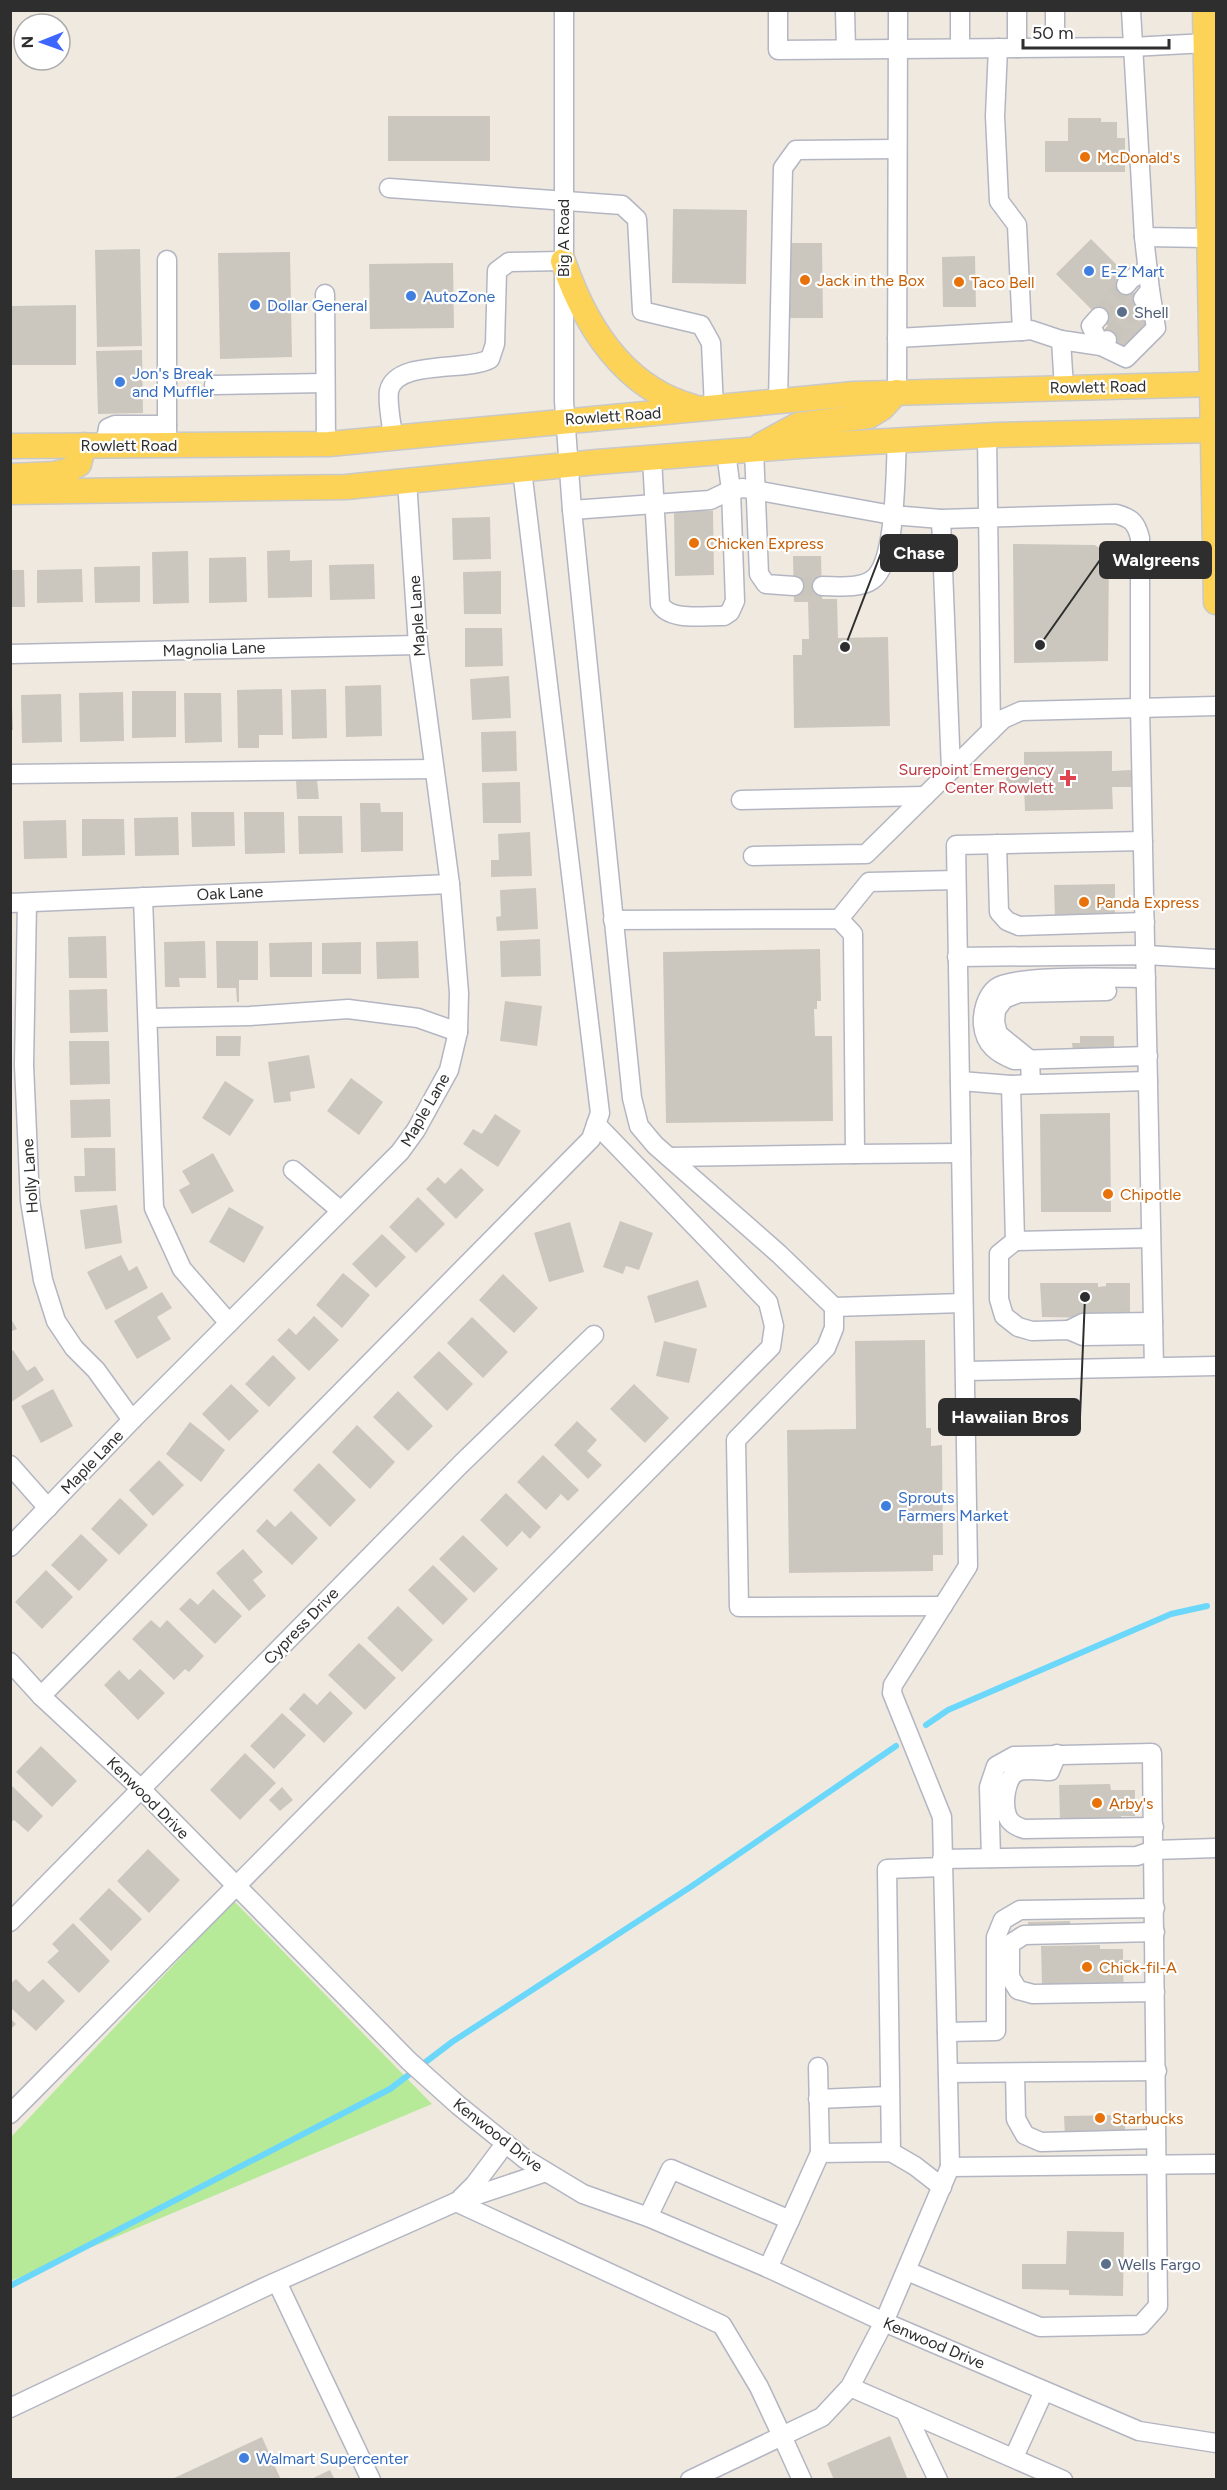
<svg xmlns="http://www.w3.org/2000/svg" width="1227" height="2490" font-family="Figtree,sans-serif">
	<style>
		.green { fill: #b6ea98 }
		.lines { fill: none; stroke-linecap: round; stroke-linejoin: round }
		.stream { stroke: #6bd7fa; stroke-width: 6 }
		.building { fill: #cbc7be }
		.minor-tunnel { stroke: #c9c4bc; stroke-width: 18; stroke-dasharray: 18 9; stroke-linecap: butt }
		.minor-casing { stroke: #b3b6c2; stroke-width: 21 }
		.major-casing { stroke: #c9c9c9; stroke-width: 27 }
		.minor { stroke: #fff; stroke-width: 18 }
		.major { stroke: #fdd357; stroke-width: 24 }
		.food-dot { fill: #e8710a; stroke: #fff; stroke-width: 2 }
		.shop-dot { fill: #3f7fe0; stroke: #fff; stroke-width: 2 }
		.service-dot { fill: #5c6f8a; stroke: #fff; stroke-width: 2 }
		.health-dot { fill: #e0444e; stroke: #fff; stroke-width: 2 }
		.labels { text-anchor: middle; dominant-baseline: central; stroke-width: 4.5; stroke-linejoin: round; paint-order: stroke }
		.food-label { font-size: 16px; fill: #c56008; stroke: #fff; text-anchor: start }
		.street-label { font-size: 16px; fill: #2e2e2e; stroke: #fff }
		.shop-label { font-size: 16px; fill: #366cbe; stroke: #fff; text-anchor: start }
		.service-label { font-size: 16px; fill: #4e5e75; stroke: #fff; text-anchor: start }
		.health-label { font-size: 16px; fill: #be3a42; stroke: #fff; text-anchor: end }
		.leader { fill: none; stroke: #2e2e2e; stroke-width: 2 }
		.callout-dot { fill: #2e2e2e; stroke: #fff; stroke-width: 2 }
		.callout { fill: #2e2e2e; stroke: #2e2e2e; stroke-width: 2 }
		.callout-label { font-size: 18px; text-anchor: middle; font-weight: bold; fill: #fff }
	</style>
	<rect width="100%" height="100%" fill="#f0e9e0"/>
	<!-- green -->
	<path class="green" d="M234,1901L432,2104L11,2281V2137Z"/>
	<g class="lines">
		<!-- stream -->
		<g class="stream">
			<path d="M926,1725L948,1710L1171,1614L1207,1606"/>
			<path d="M10,2286L390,2089L452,2042L692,1886L896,1746"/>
		</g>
	</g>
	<!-- building -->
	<g class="building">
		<rect x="388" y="116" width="102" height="45"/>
		<path d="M1068,118H1101V122H1117V138H1125V172H1045V141H1068Z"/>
		<path d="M673,209L747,210L746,284L672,283Z"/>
		<path d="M1091,239L1121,269L1116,274L1149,308L1148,332L1125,355L1106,336L1112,330L1056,274Z"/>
		<path d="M787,243H822L823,318H788Z"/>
		<path d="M140,249L142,346L97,347L95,250Z"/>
		<path d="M290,252L292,357L220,359L218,253Z"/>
		<path d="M975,256L976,307H943L942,257Z"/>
		<path d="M453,263L454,328L370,329L369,264Z"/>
		<path d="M76,305V365H12L11,306Z"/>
		<path d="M142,350L143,413L98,414L96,351Z"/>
		<path d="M674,511H713L714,575L675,576Z"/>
		<path d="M490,517L491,559L453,560L452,518Z"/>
		<path d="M1013,544L1095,545L1109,555L1108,661L1014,663Z"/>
		<path d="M290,550V561L312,560V597L268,598L267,551Z"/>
		<path d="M188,551L189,603L153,604L152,552Z"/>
		<path d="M793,556H821L822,599H837L838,638L888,637L890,726L794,728L793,655H802V639H809L808,602H794Z"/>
		<path d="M246,557L247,602L209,603V558Z"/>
		<path d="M374,564L375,599L330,600L329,565Z"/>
		<path d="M140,566V602L95,603L94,567Z"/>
		<path d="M82,569L83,602L37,603V570Z"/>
		<path d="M10,570H24L25,607H10Z"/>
		<path d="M501,571V614H464L463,572Z"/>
		<path d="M465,628H502L503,666L465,667Z"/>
		<path d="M509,676L511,718L472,720L470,679Z"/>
		<path d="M381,685L382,736L346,737L345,686Z"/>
		<path d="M282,689L283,735H259V748H238L237,690Z"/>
		<path d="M326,689L327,738L292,739L291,690Z"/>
		<path d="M132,691H176V737L132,738Z"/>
		<path d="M123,692L124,741L80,742L79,693Z"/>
		<path d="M184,693H221L222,742L185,743Z"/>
		<path d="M61,694L62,742L22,743L21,695Z"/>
		<path d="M10,705H12L13,730H10Z"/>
		<path d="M516,731L517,771L482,772L481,732Z"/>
		<path d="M1112,751V771L1131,770V787H1112L1113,809L1025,811L1024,785H1006V766H1024V752Z"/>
		<path d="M296,780H317L319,799H297Z"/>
		<path d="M520,782L521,823H483L482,783Z"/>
		<path d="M360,803H380L381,812H403V851L361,852Z"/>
		<path d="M191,812H234L235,846L192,847Z"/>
		<path d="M244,812H284L285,853L245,854Z"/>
		<path d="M298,816H342L343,853L299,854Z"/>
		<path d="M178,817L179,855L135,856L134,818Z"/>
		<path d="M82,819H124L125,855L82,856Z"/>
		<path d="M66,820L67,858L24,859L23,821Z"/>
		<path d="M530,832L532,876L491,877V860H499L498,834Z"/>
		<path d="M1115,884V918L1055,919L1054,885Z"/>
		<path d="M536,888L538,929L497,931L496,917L501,916L500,890Z"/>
		<path d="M106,936L107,978H69L68,937Z"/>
		<path d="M540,939L541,976L501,977L500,941Z"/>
		<path d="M205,941L206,978H179L180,987H165L164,942Z"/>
		<path d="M216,941H258V980H239V1002H237L236,988H217Z"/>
		<path d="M418,941L419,978L377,979L376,942Z"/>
		<path d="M312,942V977H270L269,943Z"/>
		<path d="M361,942V974H322V943Z"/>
		<path d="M820,949L821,1001H817V1009H814L815,1036H832L833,1121L666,1123L663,952Z"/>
		<path d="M107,989L108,1032L70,1033L69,990Z"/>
		<path d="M505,1001L542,1006L537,1046L500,1041Z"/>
		<path d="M216,1036H241L240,1056H216Z"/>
		<path d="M1080,1036H1114V1050L1073,1051L1072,1043H1080Z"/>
		<path d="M69,1041H109L110,1084L70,1085Z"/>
		<path d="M309,1055L315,1088L290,1092L291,1101L274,1103L268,1062Z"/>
		<path d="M351,1078L383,1102L359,1135L327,1111Z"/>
		<path d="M225,1081L254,1100L230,1136L202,1118Z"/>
		<path d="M110,1099L111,1137L71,1138L70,1100Z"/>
		<path d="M1110,1113L1111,1212H1041L1040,1114Z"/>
		<path d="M495,1114L521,1131L498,1167L463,1144L473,1129L482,1134Z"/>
		<path d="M84,1148H115L116,1191L75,1192L74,1176H85Z"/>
		<path d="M213,1153L234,1191L192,1214L179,1190L190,1184L182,1171Z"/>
		<path d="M461,1168L484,1190L456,1219L426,1189L438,1177L445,1184Z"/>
		<path d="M418,1197L445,1224L416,1253L389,1227Z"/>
		<path d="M117,1205L122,1243L85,1249L80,1210Z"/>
		<path d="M229,1207L264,1227L244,1263L209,1242Z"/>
		<path d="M620,1221L653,1233L639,1270L626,1266L623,1274L603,1267Z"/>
		<path d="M570,1222L584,1272L549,1282L534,1233Z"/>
		<path d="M382,1234L406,1257L376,1288L352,1264Z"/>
		<path d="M121,1255L129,1271L137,1266L148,1288L106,1310L87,1272Z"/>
		<path d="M343,1273L370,1295L342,1328L316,1305Z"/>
		<path d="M503,1274L538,1308L514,1333L479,1300Z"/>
		<path d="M698,1280L707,1307L655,1323L647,1296Z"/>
		<path d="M1040,1283H1098V1287L1106,1286V1283H1130V1316H1106V1314H1100V1318L1042,1317Z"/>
		<path d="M162,1292L172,1308L157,1317L171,1339L137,1359L114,1321Z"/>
		<path d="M314,1316L339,1340L309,1371L277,1340L289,1328L296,1335Z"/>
		<path d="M10,1317L17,1329L10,1332Z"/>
		<path d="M472,1317L508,1352L483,1378L447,1343Z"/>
		<path d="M925,1340L926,1428H931V1446L942,1445L943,1555H933V1571L789,1573L787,1430L856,1429L855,1341Z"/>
		<path d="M664,1341L697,1349L689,1383L656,1376Z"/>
		<path d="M13,1350L27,1371L35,1366L44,1380L10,1403V1352Z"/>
		<path d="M439,1351L473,1384L447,1411L413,1377Z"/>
		<path d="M273,1355L296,1378L269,1407L245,1384Z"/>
		<path d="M231,1384L259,1411L229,1441L202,1414Z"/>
		<path d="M634,1384L669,1418L645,1443L610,1409Z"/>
		<path d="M53,1389L73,1426L41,1443L21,1406Z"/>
		<path d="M398,1391L433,1426L408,1451L373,1417Z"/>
		<path d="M577,1421L597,1440L587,1451L602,1465L588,1479L554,1445Z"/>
		<path d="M190,1422L225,1450L201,1482L166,1454Z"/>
		<path d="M357,1425L395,1462L370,1489L332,1452Z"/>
		<path d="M543,1455L579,1490L568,1501L561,1494L546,1510L517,1482Z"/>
		<path d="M159,1460L184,1485L153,1516L129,1490Z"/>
		<path d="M319,1463L356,1500L330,1527L293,1490Z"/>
		<path d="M506,1493L541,1527L530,1539L522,1531L507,1547L480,1520Z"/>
		<path d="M120,1498L148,1525L119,1555L91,1529Z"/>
		<path d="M291,1511L318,1538L292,1565L256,1531L267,1519L275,1527Z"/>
		<path d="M81,1534L108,1560L79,1591L51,1565Z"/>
		<path d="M463,1535L498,1569L474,1593L439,1559Z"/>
		<path d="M243,1549L263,1572L253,1580L266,1596L249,1611L216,1573Z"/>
		<path d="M433,1565L468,1599L443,1625L408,1590Z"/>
		<path d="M46,1570L73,1597L42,1629L15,1602Z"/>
		<path d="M213,1589L242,1616L215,1644L179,1609L190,1598L198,1605Z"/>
		<path d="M398,1606L433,1640L402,1672L367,1638Z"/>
		<path d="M151,1620L160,1628L167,1620L204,1656L189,1672L185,1669L174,1680L132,1639Z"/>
		<path d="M359,1643L396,1678L365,1710L328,1675Z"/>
		<path d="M140,1669L165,1693L138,1720L104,1685L119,1670L129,1680Z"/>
		<path d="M330,1691L353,1713L324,1743L289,1709L304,1693L317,1705Z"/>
		<path d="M282,1713L306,1735L274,1769L250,1746Z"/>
		<path d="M41,1746L77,1781L52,1807L16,1772Z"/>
		<path d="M245,1753L276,1783L240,1820L210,1790Z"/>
		<path d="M10,1784L43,1816L28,1832L14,1820L10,1823Z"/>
		<path d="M1110,1784L1111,1790H1135V1816H1121V1822L1060,1821L1059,1785Z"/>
		<path d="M282,1787L293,1800L280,1811L269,1800Z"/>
		<path d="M148,1849L180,1880L149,1913L117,1881Z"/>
		<path d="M109,1888L142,1919L111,1951L79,1919Z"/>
		<path d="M1070,1921L1071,1943L1029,1944L1028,1922Z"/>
		<path d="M73,1923L110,1961L79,1993L47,1962L59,1951L52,1944Z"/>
		<path d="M1100,1945V1949H1123V1960H1132V1974H1123L1124,1986L1042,1987L1041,1946Z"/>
		<path d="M16,1979L29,1992L43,1979L65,2001L36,2031L10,2007V1984Z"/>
		<path d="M10,2018L16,2024L10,2030Z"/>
		<path d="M1125,2115V2136L1065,2137L1064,2116Z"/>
		<path d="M1067,2231L1124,2232L1123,2296L1069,2295V2290L1022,2289V2264H1066Z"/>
		<path d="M890,2436L908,2480H834L827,2463Z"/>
		<path d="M262,2437L281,2480H170Z"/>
		<path d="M330,2470L335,2480H309Z"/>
	</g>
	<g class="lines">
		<!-- minor-tunnel -->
		<g class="minor-tunnel">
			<path d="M1099,317L1126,285"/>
			<path d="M1108,339L1142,301"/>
			<path d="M794,586H822"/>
		</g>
		<defs>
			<g id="minor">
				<path d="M564,10V401L572,510L710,500L731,490L743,488L892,515L941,519L1116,514C1131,518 1136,522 1140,538V707L1154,1367"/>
				<path d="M778,10V50L1132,47L1206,43"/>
				<path d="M845,10L846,49"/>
				<path d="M960,10V48"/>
				<path d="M1017,10V48"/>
				<path d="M1055,10V47"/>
				<path d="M1131,10L1144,237L1208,238"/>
				<path d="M998,48L995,116L999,201L1017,225L1022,331L1031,330L1061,340L1064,388"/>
				<path d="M389,188L622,205L637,219L642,311L701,325L711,343L714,408"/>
				<path d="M167,260V445"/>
				<path d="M1126,285L1131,279L1148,269"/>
				<path d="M325,294L326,444"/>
				<path d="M1143,299L1150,290L1144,237"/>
				<path d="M1099,317L1091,326L1101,346L1126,358L1156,328L1150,290"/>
				<path d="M897,338L1022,331"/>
				<path d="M1061,340L1101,346L1107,340"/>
				<path d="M214,385L325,383"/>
				<path d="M897,392L898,10"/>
				<path d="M778,402L783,168L796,150L897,149"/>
				<path d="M987,436L991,731"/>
				<path d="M393,438C392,425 387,403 389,391C396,359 466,372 490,359L495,344L497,271L509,262L563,261"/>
				<path d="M105,445L108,428L115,425H167"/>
				<path d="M754,449L759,574L766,584L794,586"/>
				<path d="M652,458L660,604C670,622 706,615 724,616L730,612L735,601L731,490L726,452"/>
				<path d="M572,510L632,1098L639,1126L655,1145L779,1254L834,1307"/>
				<path d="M941,519L951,770"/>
				<path d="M822,586C837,586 859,589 872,580C897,563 895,471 897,441"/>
				<path d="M10,654L418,645"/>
				<path d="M10,774L434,769"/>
				<path d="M741,800L925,796"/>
				<path d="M997,844L999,912L1007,921L1019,926L1145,922"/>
				<path d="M753,856L866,854L1003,719L1021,711L1216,706"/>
				<path d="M143,897L154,1208L182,1269L229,1323"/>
				<path d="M10,903L450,884"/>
				<path d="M27,903L24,1065L30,1201L43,1280L56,1321L74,1348L96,1370L132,1420"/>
				<path d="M839,919L869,882L956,880"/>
				<path d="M613,920L839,919L853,934L855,1154L669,1157"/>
				<path d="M957,957L1146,955L1216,959"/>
				<path d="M1146,978C1119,978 1014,974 996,988C986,996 982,1013 983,1025C985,1045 997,1053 1014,1060L1148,1056"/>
				<path d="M148,1018L250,1016L348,1009L418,1018L458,1032"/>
				<path d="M960,1081L1011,1085L1148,1081"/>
				<path d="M1031,1084L1030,1060L998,1034L995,1022L996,1010L1004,999L1019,993L1107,991"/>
				<path d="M1011,1085L1015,1241L1151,1238"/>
				<path d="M855,1154L961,1153"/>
				<path d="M293,1170L341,1211"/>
				<path d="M1015,1241L999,1254V1299L1004,1316L1018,1327L1032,1331L1069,1330L1083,1336L1153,1335"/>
				<path d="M1069,1330L1083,1323L1153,1322"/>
				<path d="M965,1371L1216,1366"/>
				<path d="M10,1465L48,1508"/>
				<path d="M10,1547L132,1420L400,1152L416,1130L449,1070L458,1032L459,993L450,884L418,645L407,481"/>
				<path d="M943,1606L739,1607L736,1440L826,1348L834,1328V1307L963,1303"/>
				<path d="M10,1662L41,1696L142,1790L409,2061L458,2105L525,2159L583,2194L648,2217L768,2268L884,2322L1139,2431L1216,2443"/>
				<path d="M41,1696L591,1139L600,1113L522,470"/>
				<path d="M1057,1754L1050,1771C1041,1771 1025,1768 1017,1772C1005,1778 1003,1804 1007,1815C1009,1823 1018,1827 1024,1829L1154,1827"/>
				<path d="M942,1859L1137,1856L1154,1850L1216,1848"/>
				<path d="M10,1922L461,1464L594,1335"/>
				<path d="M1155,1992L1033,1994L1018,1990L1010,1977V1944L1024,1935L1155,1932"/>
				<path d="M947,2032L996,2031V1937L1003,1920L1020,1910L1155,1908"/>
				<path d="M818,2067L820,2153"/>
				<path d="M948,2073L1157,2071"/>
				<path d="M1015,2073L1016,2119L1025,2135L1041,2142L1156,2139"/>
				<path d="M818,2099L889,2096"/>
				<path d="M10,2114L771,1347L774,1326L768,1302L596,1124"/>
				<path d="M891,2152L887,1869L943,1867"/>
				<path d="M950,2167L942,1817L892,1693L893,1685L968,1566L956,845L1143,841"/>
				<path d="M461,2198L475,2184L505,2144"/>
				<path d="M456,2202L546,2172"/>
				<path d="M648,2217L671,2169L790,2220L768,2268"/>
				<path d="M790,2220L820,2153L891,2152L915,2166L942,2187"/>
				<path d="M907,2271L1040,2327L1141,2325L1158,2306L1152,1753L1014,1756L996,1766L989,1787L991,1858"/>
				<path d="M277,2282L371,2480"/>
				<path d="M850,2387L1063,2480"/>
				<path d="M10,2408L267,2286L456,2202L722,2325L759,2387L782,2436L690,2480"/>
				<path d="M905,2411L938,2480"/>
				<path d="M1014,2457L1044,2391"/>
				<path d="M802,2480L782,2436L822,2417L850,2387L884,2322L950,2167L1216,2164"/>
			</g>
			<g id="major">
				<path d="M1205,10L1216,602"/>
				<path d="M563,261C585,325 624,389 694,407"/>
				<path d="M761,445L798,425L869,416L882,408L897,392"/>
				<path d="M10,446L329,444L854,394L1216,384"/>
				<path d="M10,476L54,474L67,471L79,464L84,445"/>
				<path d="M10,492L346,487L597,462L799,446L996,435L1216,430"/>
			</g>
		</defs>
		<!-- minor casing -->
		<use href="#minor" class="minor-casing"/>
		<!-- major casing -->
		<use href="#major" class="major-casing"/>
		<!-- minor -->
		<use href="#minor" class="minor"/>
		<!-- major -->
		<use href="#major" class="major"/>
	</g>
	<!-- markers -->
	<g class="food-dot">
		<circle cx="1085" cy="157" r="6"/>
		<circle cx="805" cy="280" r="6"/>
		<circle cx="959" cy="282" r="6"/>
		<circle cx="694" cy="543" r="6"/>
		<circle cx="1084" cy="902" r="6"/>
		<circle cx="1108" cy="1194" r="6"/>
		<circle cx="1097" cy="1803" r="6"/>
		<circle cx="1087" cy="1967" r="6"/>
		<circle cx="1100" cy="2118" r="6"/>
	</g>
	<g class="shop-dot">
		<circle cx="1089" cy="271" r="6"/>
		<circle cx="411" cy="296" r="6"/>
		<circle cx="255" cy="305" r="6"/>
		<circle cx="120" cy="382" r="6"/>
		<circle cx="886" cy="1506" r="6"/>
		<circle cx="244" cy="2458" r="6"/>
	</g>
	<g class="service-dot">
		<circle cx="1122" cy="312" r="6"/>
		<circle cx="1106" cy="2264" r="6"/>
	</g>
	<path class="health-dot" d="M1065 769h6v6h6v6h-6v6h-6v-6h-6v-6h6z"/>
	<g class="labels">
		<!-- food labels -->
		<g class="food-label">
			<text x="1097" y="157">McDonald's</text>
			<text x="817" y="280">Jack in the Box</text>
			<text x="971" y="282">Taco Bell</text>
			<text x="706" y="543">Chicken Express</text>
			<text x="1096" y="902">Panda Express</text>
			<text x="1120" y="1194">Chipotle</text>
			<text x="1109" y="1803">Arby's</text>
			<text x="1099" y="1967">Chick-fil-A</text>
			<text x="1112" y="2118">Starbucks</text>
		</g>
		<!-- street labels -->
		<g class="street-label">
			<text transform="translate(563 238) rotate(-90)">Big A Road</text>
			<text transform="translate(1098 387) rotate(-1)">Rowlett Road</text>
			<text transform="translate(613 416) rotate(-4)">Rowlett Road</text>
			<text x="129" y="445">Rowlett Road</text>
			<text transform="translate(417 616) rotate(-94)">Maple Lane</text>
			<text transform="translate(214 649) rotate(-2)">Magnolia Lane</text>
			<text transform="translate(230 893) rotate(-3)">Oak Lane</text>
			<text transform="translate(425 1110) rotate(-60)">Maple Lane</text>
			<text transform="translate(30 1176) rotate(-94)">Holly Lane</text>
			<text transform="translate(92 1462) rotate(-46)">Maple Lane</text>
			<text transform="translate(301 1626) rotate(-46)">Cypress Drive</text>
			<text transform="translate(148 1798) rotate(45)">Kenwood Drive</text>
			<text transform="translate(498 2135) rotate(38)">Kenwood Drive</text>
			<text transform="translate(934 2343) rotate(23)">Kenwood Drive</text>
		</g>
		<!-- shop labels -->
		<g class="shop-label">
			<text x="1101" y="271">E-Z Mart</text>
			<text x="423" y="296">AutoZone</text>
			<text x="267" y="305">Dollar General</text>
			<text x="132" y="373">Jon's Break<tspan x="132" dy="18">and Muffler</tspan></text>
			<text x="898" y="1497">Sprouts<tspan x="898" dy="18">Farmers Market</tspan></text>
			<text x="256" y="2458">Walmart Supercenter</text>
		</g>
		<!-- service labels -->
		<g class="service-label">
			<text x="1134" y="312">Shell</text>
			<text x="1118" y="2264">Wells Fargo</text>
		</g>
		<!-- health labels -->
		<g class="health-label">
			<text x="1054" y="769">Surepoint Emergency<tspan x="1054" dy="18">Center Rowlett</tspan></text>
		</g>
	</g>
	<!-- callouts -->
	<path class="leader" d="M845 647L881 553M1040 645L1100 560M1085 1297L1080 1417"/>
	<g class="callout-dot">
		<circle cx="845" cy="647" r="6"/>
		<circle cx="1040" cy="645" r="6"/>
		<circle cx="1085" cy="1297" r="6"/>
	</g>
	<g class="callout">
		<rect x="881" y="535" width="76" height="36" rx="6"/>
		<rect x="1100" y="542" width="111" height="36" rx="6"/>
		<rect x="939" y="1399" width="141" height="36" rx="6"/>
	</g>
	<g class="callout-label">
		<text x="919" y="559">Chase</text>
		<text x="1156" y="566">Walgreens</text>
		<text x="1010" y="1423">Hawaiian Bros</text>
	</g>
	<!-- border -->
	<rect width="1227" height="2490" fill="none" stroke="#2e2e2e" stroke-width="24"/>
	<!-- north arrow -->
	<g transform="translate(42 42) rotate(269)"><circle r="28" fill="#ffffff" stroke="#ababab" stroke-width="1.5"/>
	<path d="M0-4.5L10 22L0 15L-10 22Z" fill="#3e66ff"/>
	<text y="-9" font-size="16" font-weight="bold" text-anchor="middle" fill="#2e2e2e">N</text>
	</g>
	<!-- scale -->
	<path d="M1023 39v9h146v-9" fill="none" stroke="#2e2e2e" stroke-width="3"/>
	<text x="1032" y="39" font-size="18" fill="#2e2e2e" stroke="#ffffff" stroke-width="4.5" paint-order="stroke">50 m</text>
</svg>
